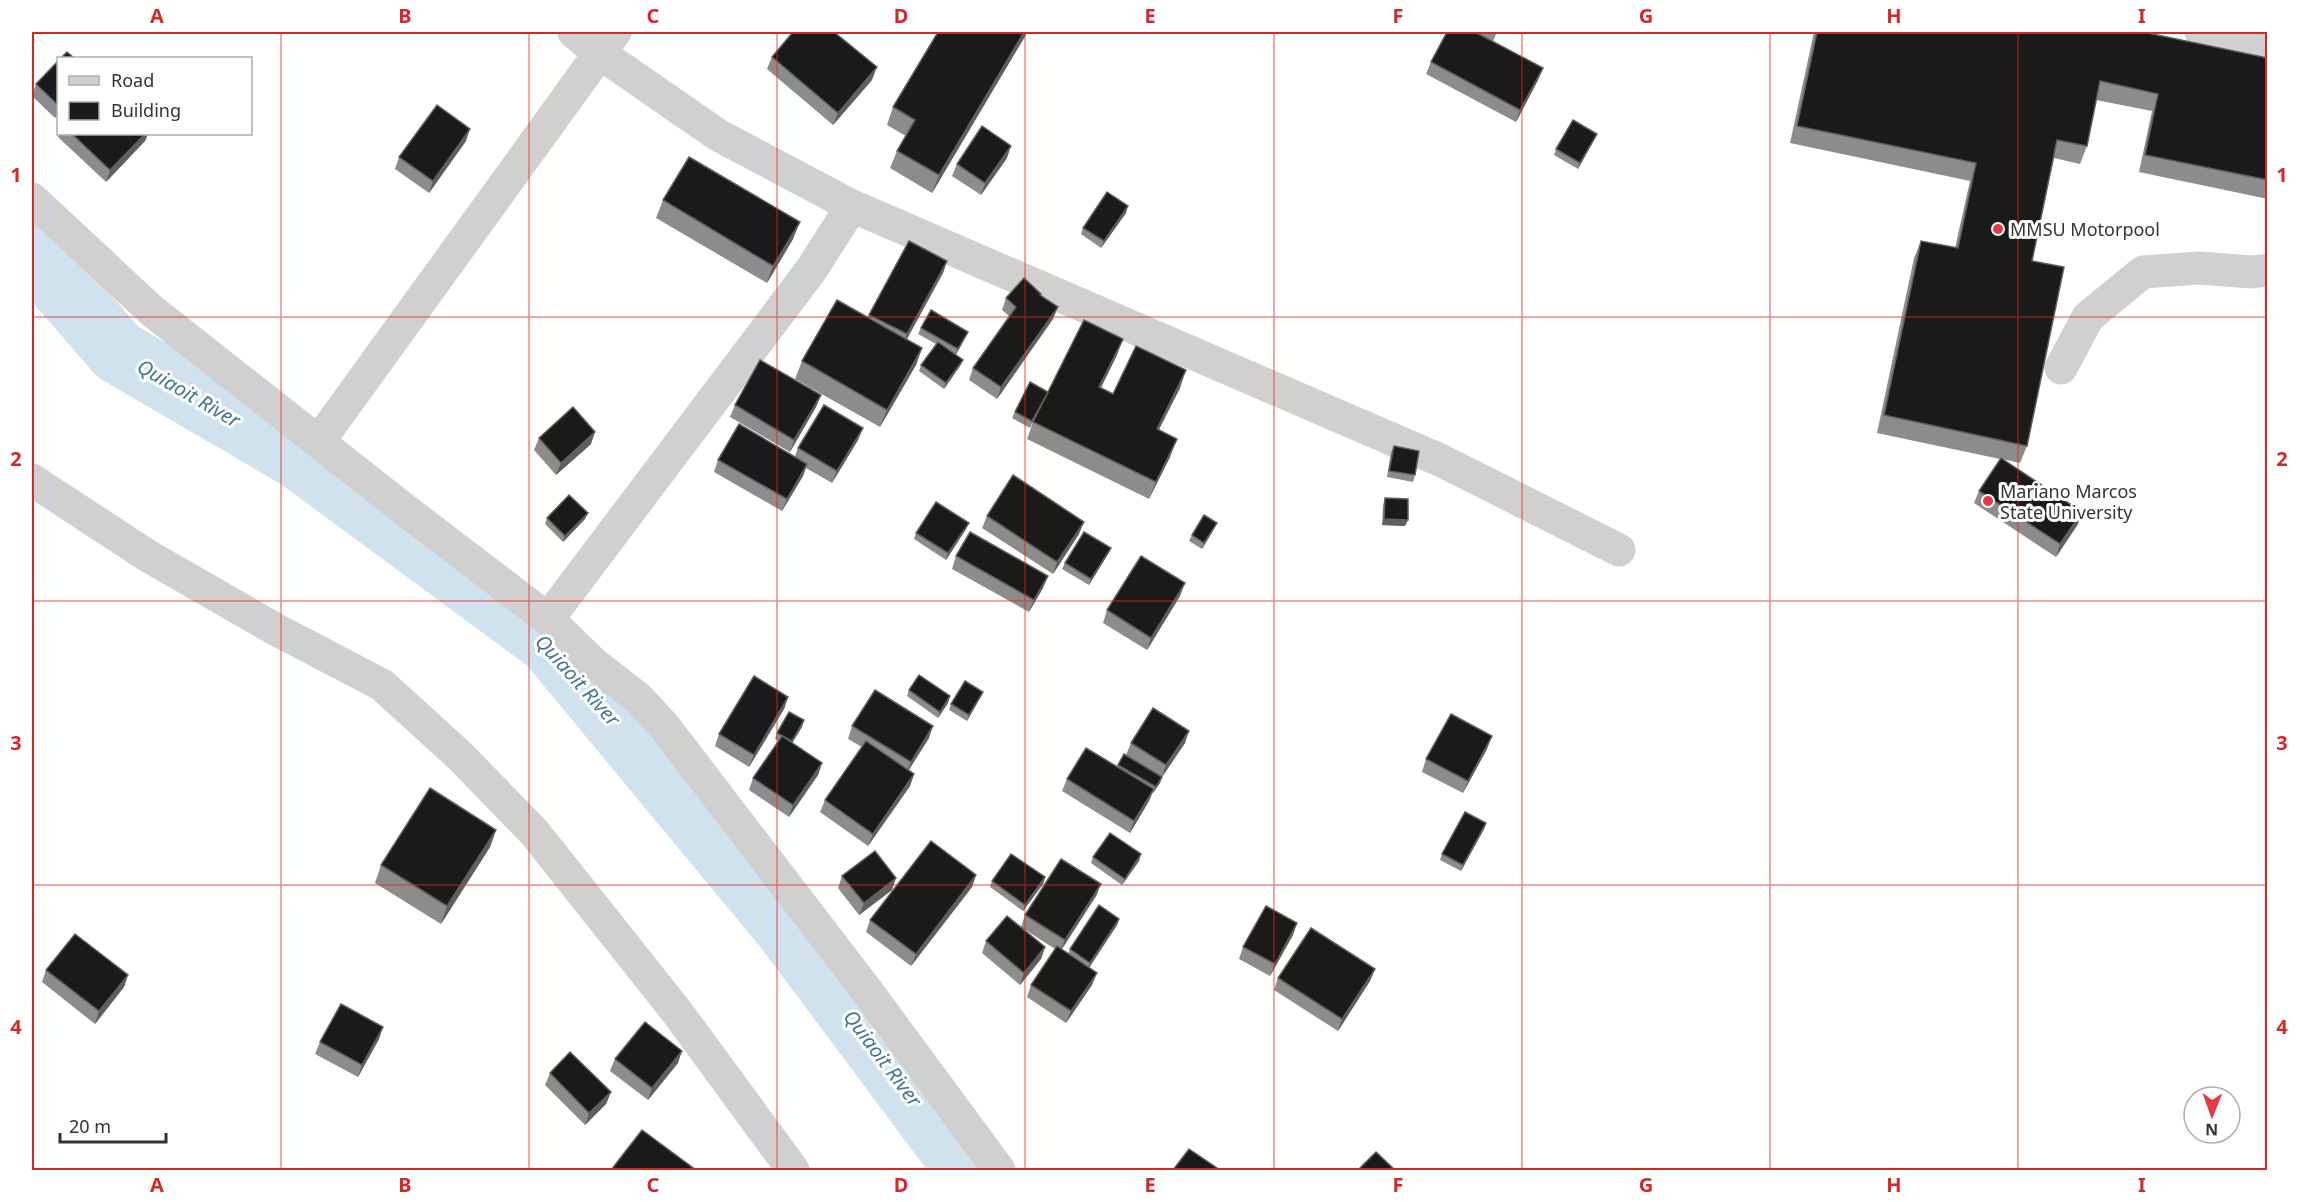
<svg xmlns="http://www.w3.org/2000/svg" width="2299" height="1202" font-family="'Noto Sans',sans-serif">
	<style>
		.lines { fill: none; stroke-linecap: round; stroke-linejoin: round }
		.river { stroke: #cfe2ee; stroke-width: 64 }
		.minor { stroke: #d0d0d0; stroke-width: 33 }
		.wall { fill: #8c8c8c }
		.shaded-wall { fill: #5f5f5f }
		.building { fill: #1a1a1a; stroke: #5f5f5f; stroke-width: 1.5 }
		.grid { fill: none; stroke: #d62828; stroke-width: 1.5; stroke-opacity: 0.55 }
		.poi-dot { fill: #e63946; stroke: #fff; stroke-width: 2 }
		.labels { text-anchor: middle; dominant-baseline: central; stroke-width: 6; stroke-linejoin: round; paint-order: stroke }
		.poi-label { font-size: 18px; fill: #333; stroke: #fff; text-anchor: start }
		.water-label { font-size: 20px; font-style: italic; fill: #3f7597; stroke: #fff }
		.neatline { fill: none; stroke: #d62828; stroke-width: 2 }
		.grid-label { font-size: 20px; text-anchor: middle; font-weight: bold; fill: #d62828 }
	</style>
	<rect width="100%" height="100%" fill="#fff"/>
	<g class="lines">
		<!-- river -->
		<path class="river" d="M32,253L118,352L298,457L549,642L787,929L967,1170"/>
		<!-- minor -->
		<g class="minor">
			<path d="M574,32L598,52L718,135L852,206"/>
			<path d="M2201,32L2268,49"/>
			<path d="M32,199L151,310L405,510L548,619L593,663L638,698L664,726L867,991L999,1170"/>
			<path d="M2061,368L2088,317L2143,272L2199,268L2252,272L2268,270"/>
			<path d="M319,441L615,32"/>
			<path d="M32,480L148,556L275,629L382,685L460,756L534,832L677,1012L793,1170"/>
			<path d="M548,619L811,270L852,206L1440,460L1619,550"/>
		</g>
	</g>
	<!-- wall -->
	<g class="wall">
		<path d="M938,32H1027L1024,38L932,193L890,168L897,151L906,136L887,125L893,107Z"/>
		<path d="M1447,32H1497L1493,41L1543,68L1538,80L1516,122L1426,74L1431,62Z"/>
		<path d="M1814,32H2143L2268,58V199L2139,172L2152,111L2096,100L2087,146L2080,164L2054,158L2032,261L2027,446L2020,463L2002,459L2078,524L2056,557L1974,503L1979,491L2000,459L1877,433L1914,258L1921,241L1955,248L1970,181L1790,143Z"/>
		<path d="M772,57L872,80L833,125L767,69Z"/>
		<path d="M58,61V115L55,118L32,96L36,84Z"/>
		<path d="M60,134H148L145,141L106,182L58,137Z"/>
		<path d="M1597,134L1594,140L1578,169L1554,155L1556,149Z"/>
		<path d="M466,141L429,193L395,169L399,157Z"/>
		<path d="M1007,158L981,195L952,176L957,164Z"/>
		<path d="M663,200L793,239L767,283L656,218Z"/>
		<path d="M1126,213L1101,248L1081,234L1083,228Z"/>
		<path d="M947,261L943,273L907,339L922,348L916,365L880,427L795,379L802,361L868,317L869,315Z"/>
		<path d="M1041,296L1053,319L997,399L969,380L973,368L1009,316L1002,310L1006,298Z"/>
		<path d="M921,328L965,338L956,355L963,360L960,366L944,389L919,371L921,365L936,344L918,334Z"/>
		<path d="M1123,339L1116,357L1101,388L1113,394L1180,388L1159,430L1170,457L1149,499L1027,439L1033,422L1038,411L1030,428L1012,418L1015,412L1048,392Z"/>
		<path d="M821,395L816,407L790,452L730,417L735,405Z"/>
		<path d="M863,428L858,440L832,483L806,468L803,476L782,511L714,472L718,460L795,456L798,448Z"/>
		<path d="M539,438L591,444L556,475L534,450Z"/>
		<path d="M1394,446L1415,475L1413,482L1387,477L1391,452Z"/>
		<path d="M1385,498L1405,526L1382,525L1383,505Z"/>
		<path d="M588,513L585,519L563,542L545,524L547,518Z"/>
		<path d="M987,516L1079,534L1053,574L982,528Z"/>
		<path d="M969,523L966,529L946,560L914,539L916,533Z"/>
		<path d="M1214,529L1202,549L1189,541L1192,535Z"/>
		<path d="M1111,548L1108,554L1089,585L1062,569L1065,563Z"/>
		<path d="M956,556L1043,588L1029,612L952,569Z"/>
		<path d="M1180,596L1147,650L1103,623L1107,610Z"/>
		<path d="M909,690L948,703L938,718L907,696Z"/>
		<path d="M983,692L980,698L967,721L949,710L951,704Z"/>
		<path d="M788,697L784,709L749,767L715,746L719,734Z"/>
		<path d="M804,720L802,727L792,743L822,763L818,775L789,817L749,790L753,778L779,741L775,739L777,733Z"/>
		<path d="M852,726L929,738L909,770L914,774L910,786L868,846L820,812L825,800L862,747L848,739Z"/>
		<path d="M1131,743H1185L1162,777L1160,783L1153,793L1152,792L1149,801L1130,833L1062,791L1067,779L1117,767L1118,765L1155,773L1126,755Z"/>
		<path d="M1487,749L1463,793L1422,772L1426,759Z"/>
		<path d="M1486,823L1484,829L1461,871L1440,860L1442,854Z"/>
		<path d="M496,830L490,847L441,924L375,883L381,865Z"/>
		<path d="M1093,857L1139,861L1122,885L1091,863Z"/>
		<path d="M976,875L972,887L911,966L866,932L870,920Z"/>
		<path d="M842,876L892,890L859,915L838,888Z"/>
		<path d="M1045,877L1043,884L1023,911L990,887L992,881Z"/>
		<path d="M1101,884L1096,896L1062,949L1068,954L1070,949L1119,919L1117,925L1089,968L1092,985L1066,1023L1027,997L1031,985L1055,949L1024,929L1045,947L1041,959L1020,985L982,953L986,941L1021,927L1025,915Z"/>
		<path d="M1297,923L1293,935L1270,976L1239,959L1243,947Z"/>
		<path d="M1375,969L1370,981L1338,1031L1274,990L1278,978Z"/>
		<path d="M46,970L128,975L124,987L95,1024L42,982Z"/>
		<path d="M383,1027L379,1039L358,1077L315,1054L320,1042Z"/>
		<path d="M615,1059L678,1063L648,1100L610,1071Z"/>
		<path d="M550,1073L611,1092L606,1104L585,1125L545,1085Z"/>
	</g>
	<!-- shaded-wall -->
	<g class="shaded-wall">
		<path d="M1024,32H1027L1024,38L932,193L939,175Z"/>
		<path d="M877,67L872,80L833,125L838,113Z"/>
		<path d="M1543,68L1538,80L1516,122L1520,110Z"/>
		<path d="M470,129L466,141L429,193L433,181Z"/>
		<path d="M145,134H148L145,141L106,182L110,170Z"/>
		<path d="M1597,134L1594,140L1578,169L1580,163Z"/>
		<path d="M1011,146L1007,158L981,195L985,183Z"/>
		<path d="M1128,206L1126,213L1101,248L1104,241Z"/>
		<path d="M800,222L793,239L767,283L773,266Z"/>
		<path d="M947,261L943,273L903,346L907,334Z"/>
		<path d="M1058,307L1053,319L997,399L1001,387Z"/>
		<path d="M968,332L965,338L955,356L958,349Z"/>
		<path d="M1123,339L1116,357L1092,405L1099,387Z"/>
		<path d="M922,348L916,365L880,427L887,410Z"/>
		<path d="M963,360L960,366L944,389L946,383Z"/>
		<path d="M1186,370L1180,388L1150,446L1157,429Z"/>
		<path d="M821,395L816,407L790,452L794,440Z"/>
		<path d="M863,428L858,440L832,483L837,471Z"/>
		<path d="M595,432L591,444L556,475L561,463Z"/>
		<path d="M1177,439L1170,457L1149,499L1156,482Z"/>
		<path d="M807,464L803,476L782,511L787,499Z"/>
		<path d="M2082,512L2078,524L2056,557L2060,544Z"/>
		<path d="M588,513L585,519L563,542L565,536Z"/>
		<path d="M1384,519L1408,520L1405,526L1382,525Z"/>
		<path d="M1084,522L1079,534L1053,574L1057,562Z"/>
		<path d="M969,523L966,529L946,560L948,553Z"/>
		<path d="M1217,523L1214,529L1202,549L1204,543Z"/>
		<path d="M1111,548L1108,554L1089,585L1091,579Z"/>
		<path d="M1048,576L1043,588L1029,612L1034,600Z"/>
		<path d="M1185,583L1180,596L1147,650L1151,638Z"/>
		<path d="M983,692L980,698L967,721L969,715Z"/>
		<path d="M950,696L948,703L938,718L940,712Z"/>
		<path d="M788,697L784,709L749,767L754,755Z"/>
		<path d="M804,720L802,727L789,748L792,741Z"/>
		<path d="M933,726L929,738L906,774L911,762Z"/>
		<path d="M1189,731L1185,743L1162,777L1166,765Z"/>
		<path d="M1492,736L1487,749L1463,793L1468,781Z"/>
		<path d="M822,763L818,775L789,817L793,805Z"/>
		<path d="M914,774L910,786L868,846L873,834Z"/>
		<path d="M1162,777L1160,783L1153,793L1156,787Z"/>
		<path d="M1154,789L1149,801L1130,833L1134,821Z"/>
		<path d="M1486,823L1484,829L1461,871L1463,865Z"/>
		<path d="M496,830L490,847L441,924L447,906Z"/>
		<path d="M1141,854L1139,861L1122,885L1125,879Z"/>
		<path d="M976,875L972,887L911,966L916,954Z"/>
		<path d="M1045,877L1043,884L1023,911L1025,905Z"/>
		<path d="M896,878L892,890L859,915L864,903Z"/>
		<path d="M1101,884L1096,896L1060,952L1065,940Z"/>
		<path d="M1119,919L1117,925L1088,969L1090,963Z"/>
		<path d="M1297,923L1293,935L1270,976L1275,964Z"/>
		<path d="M1045,947L1041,959L1020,985L1024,973Z"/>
		<path d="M1375,969L1370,981L1338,1031L1342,1019Z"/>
		<path d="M1097,973L1092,985L1066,1023L1071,1011Z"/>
		<path d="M128,975L124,987L95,1024L99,1011Z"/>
		<path d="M383,1027L379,1039L358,1077L362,1065Z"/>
		<path d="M682,1051L678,1063L648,1100L652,1088Z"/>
		<path d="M611,1092L606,1104L585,1125L589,1113Z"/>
	</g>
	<!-- building -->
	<g class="building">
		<path d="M793,32H834L877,67L838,113L772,57Z"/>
		<path d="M938,32H1024L939,175L897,151L915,120L893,107Z"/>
		<path d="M1447,32H1475L1543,68L1520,110L1431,62Z"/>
		<path d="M1817,32H2143L2268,58V180L2145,155L2158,94L2100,81L2087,146L2057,140L2032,261L2064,267L2027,446L1884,415L1921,241L1958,248L1976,163L1797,126Z"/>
		<path d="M67,52L74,58H61Z"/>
		<path d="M58,61V105L36,84Z"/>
		<path d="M437,105L470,129L433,181L399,157Z"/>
		<path d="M1573,120L1597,134L1580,163L1556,149Z"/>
		<path d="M982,126L1011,146L985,183L957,164Z"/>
		<path d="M72,134H145L110,170Z"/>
		<path d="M689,157L800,222L773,266L663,200Z"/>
		<path d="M1107,192L1128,206L1104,241L1083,228Z"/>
		<path d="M909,241L947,261L907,334L869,315Z"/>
		<path d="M1024,278L1041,294L1040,295L1058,307L1001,387L973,368L1016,307L1006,298Z"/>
		<path d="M837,300L922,348L887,410L802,361Z"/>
		<path d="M931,310L968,332L958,349L921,328Z"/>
		<path d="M1084,320L1123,339L1099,387L1113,394L1136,346L1186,370L1157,429L1177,439L1156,482L1033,422Z"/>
		<path d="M938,342L963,360L946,383L921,365Z"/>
		<path d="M760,360L821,395L794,440L735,405Z"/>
		<path d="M1030,382L1048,392L1032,421L1015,412Z"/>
		<path d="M824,405L863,428L837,471L798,448Z"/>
		<path d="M573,407L595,432L561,463L539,438Z"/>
		<path d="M739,424L807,464L787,499L718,460Z"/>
		<path d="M1394,446L1419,451L1415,475L1389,471Z"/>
		<path d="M2001,458L2082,512L2060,544L1979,491Z"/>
		<path d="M1013,475L1084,522L1057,562L987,516Z"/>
		<path d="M569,495L588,513L565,536L547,518Z"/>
		<path d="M1385,498L1408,499V520L1384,519Z"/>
		<path d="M936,502L969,523L948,553L916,533Z"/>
		<path d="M1204,515L1217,523L1204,543L1192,535Z"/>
		<path d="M970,532L1048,576L1034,600L956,556Z"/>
		<path d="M1084,532L1111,548L1091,579L1065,563Z"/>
		<path d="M1141,556L1185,583L1151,638L1107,610Z"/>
		<path d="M919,675L950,696L940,712L909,690Z"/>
		<path d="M754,676L788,697L754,755L719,734Z"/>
		<path d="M965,681L983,692L969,715L951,704Z"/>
		<path d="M875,690L933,726L911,762L852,726Z"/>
		<path d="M1153,708L1189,731L1166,765L1131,743Z"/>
		<path d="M789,712L804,720L792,741L777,733Z"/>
		<path d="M1451,714L1492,736L1468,781L1426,759Z"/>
		<path d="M782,736L822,763L793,805L753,778Z"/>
		<path d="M866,741L914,774L873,834L825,800Z"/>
		<path d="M1086,748L1154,789L1134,821L1067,779Z"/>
		<path d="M1124,754L1162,777L1156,787L1118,765Z"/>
		<path d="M430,788L496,830L447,906L381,865Z"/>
		<path d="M1465,812L1486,823L1463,865L1442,854Z"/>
		<path d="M1110,833L1141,854L1125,879L1093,857Z"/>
		<path d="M931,841L976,875L916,954L870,920Z"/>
		<path d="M875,851L896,878L864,903L842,876Z"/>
		<path d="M1011,854L1045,877L1025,905L992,881Z"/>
		<path d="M1061,859L1101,884L1065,940L1025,915Z"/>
		<path d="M1099,905L1119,919L1090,963L1070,949Z"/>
		<path d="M1266,906L1297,923L1275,964L1243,947Z"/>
		<path d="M1007,916L1045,947L1024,973L986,941Z"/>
		<path d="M1311,928L1375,969L1342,1019L1278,978Z"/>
		<path d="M75,934L128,975L99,1011L46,970Z"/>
		<path d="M1057,946L1097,973L1071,1011L1031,985Z"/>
		<path d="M341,1004L383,1027L362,1065L320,1042Z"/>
		<path d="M645,1022L682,1051L652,1088L615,1059Z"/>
		<path d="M570,1052L611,1092L589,1113L550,1073Z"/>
		<path d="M642,1130L696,1170H611Z"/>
		<path d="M1189,1149L1220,1170H1173Z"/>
		<path d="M1376,1152L1395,1170H1358Z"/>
	</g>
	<!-- grid -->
	<path class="grid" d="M281,32V1170M529,32V1170M777,32V1170M1025,32V1170M1274,32V1170M1522,32V1170M1770,32V1170M2018,32V1170M32,317H2268M32,601H2268M32,885H2268"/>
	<!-- markers -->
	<g class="poi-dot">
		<circle cx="1998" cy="229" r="6"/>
		<circle cx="1988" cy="501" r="6"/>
	</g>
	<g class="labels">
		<!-- poi labels -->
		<g class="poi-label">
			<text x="2010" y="229">MMSU Motorpool</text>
			<text x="2000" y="491">Mariano Marcos<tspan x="2000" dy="21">State University</tspan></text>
		</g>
		<!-- water labels -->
		<g class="water-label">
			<text transform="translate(189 393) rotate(30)">Quiaoit River</text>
			<text transform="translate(578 680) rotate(48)">Quiaoit River</text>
			<text transform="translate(883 1058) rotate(53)">Quiaoit River</text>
		</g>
	</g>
	<!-- border -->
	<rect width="2299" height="1202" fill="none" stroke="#ffffff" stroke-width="66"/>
	<!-- legend -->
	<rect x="57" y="57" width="195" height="78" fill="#ffffff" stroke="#adadad" stroke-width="1.5"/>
	<rect x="69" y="76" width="30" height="9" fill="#d0d0d0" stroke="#adadad" stroke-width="1.5"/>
	<text x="111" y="87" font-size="18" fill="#333333">Road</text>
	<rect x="69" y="102" width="30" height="18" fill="#1a1a1a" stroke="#adadad" stroke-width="1.5"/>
	<text x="111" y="117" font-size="18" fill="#333333">Building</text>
	<!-- north arrow -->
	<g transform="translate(2212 1115) rotate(181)"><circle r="28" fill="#ffffff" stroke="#adadad" stroke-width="1.5"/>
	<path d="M0-4.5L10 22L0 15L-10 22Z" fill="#e63946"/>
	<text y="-9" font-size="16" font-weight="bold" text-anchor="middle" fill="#333333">N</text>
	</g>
	<!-- scale -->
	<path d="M60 1133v9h106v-9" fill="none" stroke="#333333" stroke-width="3"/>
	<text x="69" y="1133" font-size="18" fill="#333333" stroke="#ffffff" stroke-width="4.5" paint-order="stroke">20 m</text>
	<rect x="33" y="33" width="2233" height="1136" class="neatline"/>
	<g class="grid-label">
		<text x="157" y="23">A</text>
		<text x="405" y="23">B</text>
		<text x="653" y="23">C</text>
		<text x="901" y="23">D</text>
		<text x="1150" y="23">E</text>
		<text x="1398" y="23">F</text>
		<text x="1646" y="23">G</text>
		<text x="1894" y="23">H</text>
		<text x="2142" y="23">I</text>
		<text x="16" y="182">1</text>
		<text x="2282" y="182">1</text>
		<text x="16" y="466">2</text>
		<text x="2282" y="466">2</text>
		<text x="16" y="750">3</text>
		<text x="2282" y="750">3</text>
		<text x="16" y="1034">4</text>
		<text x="2282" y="1034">4</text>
		<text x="157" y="1192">A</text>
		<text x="405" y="1192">B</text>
		<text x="653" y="1192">C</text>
		<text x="901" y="1192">D</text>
		<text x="1150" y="1192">E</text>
		<text x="1398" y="1192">F</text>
		<text x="1646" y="1192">G</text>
		<text x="1894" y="1192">H</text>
		<text x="2142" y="1192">I</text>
	</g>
</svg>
